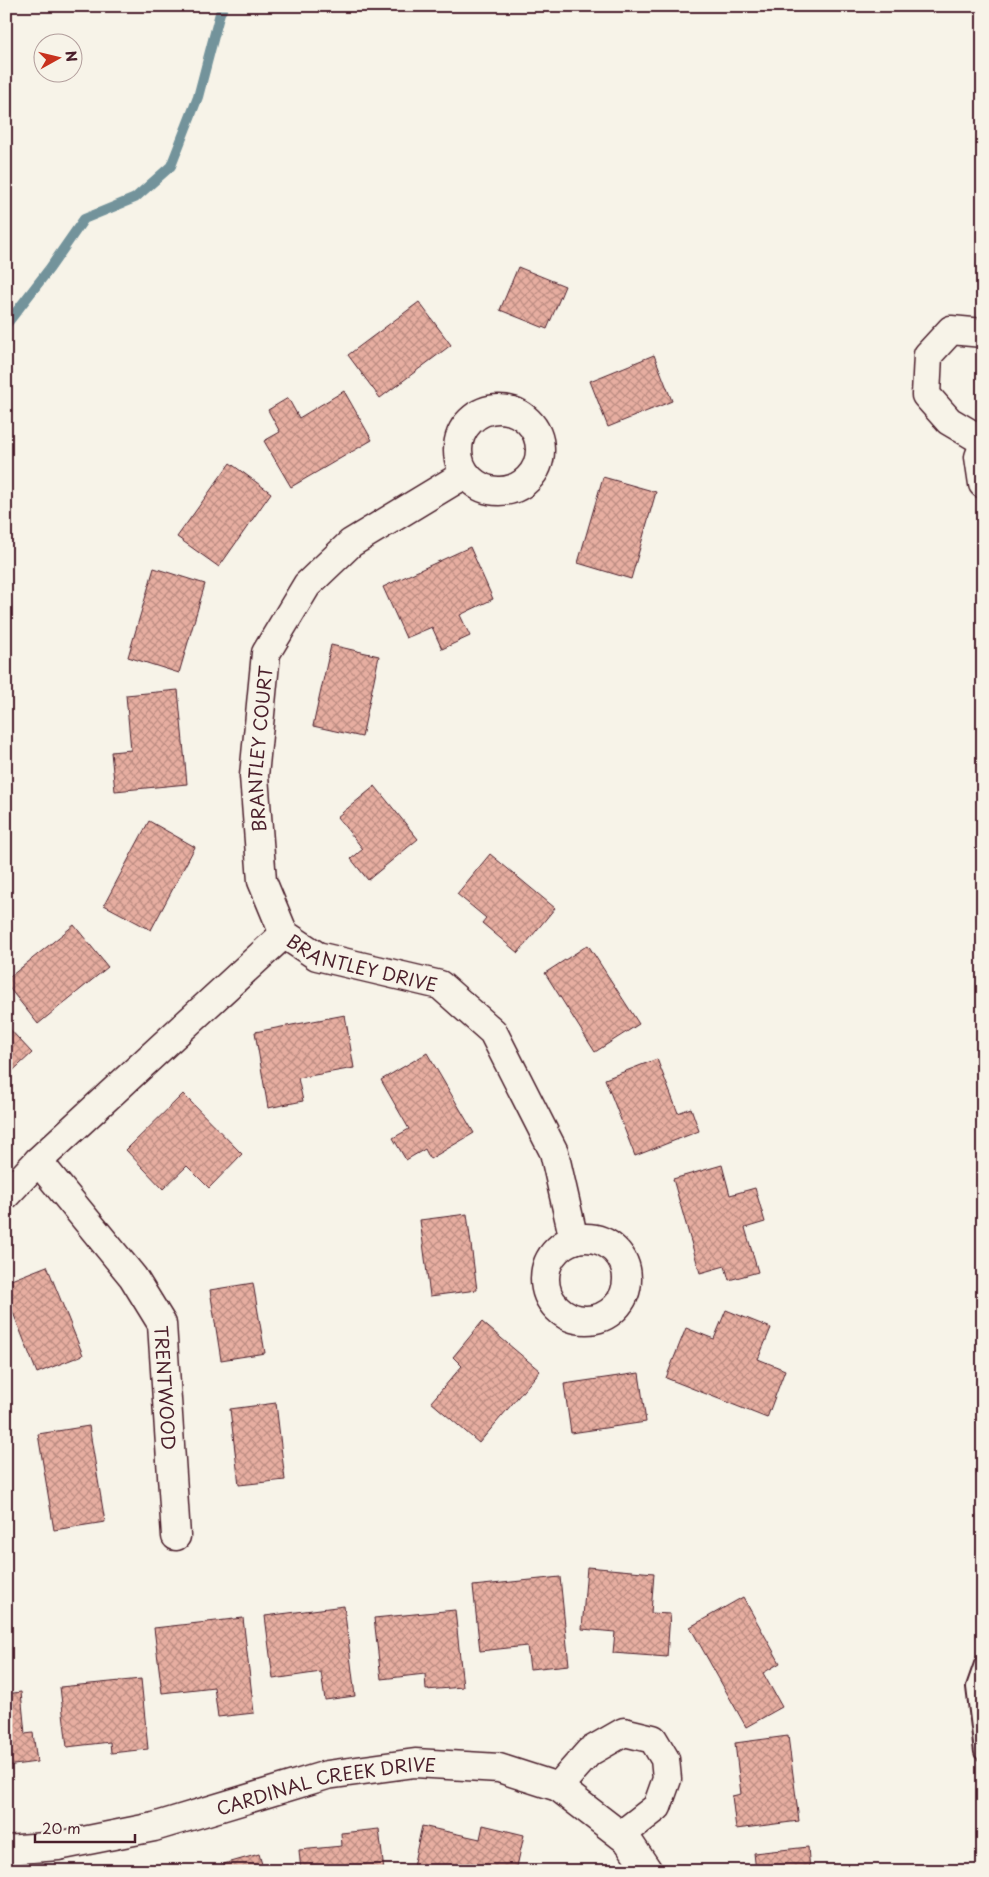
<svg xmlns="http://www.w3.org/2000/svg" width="989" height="1877" font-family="'Playpen Sans',sans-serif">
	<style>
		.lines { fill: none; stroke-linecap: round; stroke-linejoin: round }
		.stream { stroke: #73939b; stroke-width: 10 }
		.building { fill: url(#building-cross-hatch); stroke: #4a1f2b }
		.lane-casing { stroke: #4a1f2b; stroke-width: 20 }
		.street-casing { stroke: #4a1f2b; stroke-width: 31 }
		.lane { stroke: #f7f3e8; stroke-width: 16 }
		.street { stroke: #f7f3e8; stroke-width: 28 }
		.labels { text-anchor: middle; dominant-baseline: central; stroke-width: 4; stroke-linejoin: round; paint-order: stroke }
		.street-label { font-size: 18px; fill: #4a1f2b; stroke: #f7f3e8 }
	</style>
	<defs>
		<pattern id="building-cross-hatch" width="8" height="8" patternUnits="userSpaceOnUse" patternTransform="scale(1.25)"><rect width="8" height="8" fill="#e7aea1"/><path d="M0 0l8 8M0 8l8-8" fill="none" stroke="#bd8d83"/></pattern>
	</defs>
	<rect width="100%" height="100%" fill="#f7f3e8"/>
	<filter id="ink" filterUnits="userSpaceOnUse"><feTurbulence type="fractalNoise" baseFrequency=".02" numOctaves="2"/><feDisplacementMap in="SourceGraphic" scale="10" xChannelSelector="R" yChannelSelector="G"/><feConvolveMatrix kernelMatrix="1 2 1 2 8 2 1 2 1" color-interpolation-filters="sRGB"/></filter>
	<g filter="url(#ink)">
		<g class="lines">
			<!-- stream -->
			<path class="stream" d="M6,325L50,268L84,219L135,198L171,166L198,97L220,13L224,6"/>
		</g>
		<!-- building -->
		<g class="building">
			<path d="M518,267L565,286L547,329L500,310Z"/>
			<path d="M419,302L451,345L380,398L348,355Z"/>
			<path d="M654,355L672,401L608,427L590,381Z"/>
			<path d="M344,391L372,440L291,487L264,441L280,432L268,410L288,398L299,418Z"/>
			<path d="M230,463L271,493L219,567L177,537Z"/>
			<path d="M603,477L656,492L631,579L578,563Z"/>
			<path d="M470,547L493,599L460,615L470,636L442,649L432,627L406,638L383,587Z"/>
			<path d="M154,568L205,584L179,673L128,657Z"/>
			<path d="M331,645L379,656L362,737L313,726Z"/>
			<path d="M178,690L187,784L115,791L111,752L131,750L126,695Z"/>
			<path d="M375,786L418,839L368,880L351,859L363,849L337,817Z"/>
			<path d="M149,821L195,847L151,930L104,905Z"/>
			<path d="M490,854L555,908L518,953L482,923L486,918L457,894Z"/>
			<path d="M74,925L108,967L38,1024L6,984V980Z"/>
			<path d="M588,945L639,1024L595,1052L545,973Z"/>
			<path d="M345,1015L354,1068L298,1078L303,1101L268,1108L255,1032Z"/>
			<path d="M6,1025L32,1053L6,1077Z"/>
			<path d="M427,1053L474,1133L430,1159L425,1149L406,1160L393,1138L409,1129L381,1080Z"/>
			<path d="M657,1059L678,1113L691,1108L699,1131L635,1156L605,1079Z"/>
			<path d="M183,1094L242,1154L209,1188L187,1166L163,1189L126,1150Z"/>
			<path d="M722,1165L730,1195L755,1188L765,1222L745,1228L758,1272L729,1280L725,1266L700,1273L673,1179Z"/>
			<path d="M467,1214L477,1290L430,1296L420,1220Z"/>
			<path d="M47,1266L83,1355L37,1373L6,1295V1282Z"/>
			<path d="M253,1283L265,1353L221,1360L210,1290Z"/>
			<path d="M726,1310L771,1328L758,1359L785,1370L767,1418L666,1378L686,1328L714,1339Z"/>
			<path d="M482,1322L540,1371L479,1443L431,1402L462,1366L453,1357Z"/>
			<path d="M639,1373L646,1422L571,1433L564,1384Z"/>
			<path d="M276,1403L285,1480L239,1485L230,1409Z"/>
			<path d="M89,1426L105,1522L54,1530L38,1434Z"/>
			<path d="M587,1567L654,1573L651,1613L670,1614L667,1657L613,1653L615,1632L582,1629Z"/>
			<path d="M560,1577L569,1665L530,1669L527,1646L480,1651L473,1586Z"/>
			<path d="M743,1597L780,1663L763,1673L782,1707L746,1727L690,1627Z"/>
			<path d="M344,1606L355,1696L325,1700L321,1672L273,1679L265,1616Z"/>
			<path d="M455,1610L463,1687L426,1690L425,1674L381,1679L374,1618Z"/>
			<path d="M243,1618L254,1713L218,1717L214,1687L162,1693L154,1628Z"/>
			<path d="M141,1679L148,1749L111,1753L110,1742L67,1747L60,1687Z"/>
			<path d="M21,1692L25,1734L33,1733L37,1762L6,1766V1694Z"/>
			<path d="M788,1736L799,1821L736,1829L732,1796L741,1794L735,1743Z"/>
			<path d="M483,1825L524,1835L516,1871L494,1867L493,1871H412L422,1826L480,1839Z"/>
			<path d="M379,1829L384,1871H301L299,1850L342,1846L341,1833Z"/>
			<path d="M808,1847L810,1871H756L754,1853Z"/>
			<path d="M259,1854L264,1871H226L224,1864Z"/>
		</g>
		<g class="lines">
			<defs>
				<path id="lane" d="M983,1664L975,1687L983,1752"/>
				<g id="street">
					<path d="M983,333L951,330L928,355L926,395L949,421L983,441"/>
					<circle cx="499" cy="450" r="41"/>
					<path d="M983,446L979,457L983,484"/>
					<path id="s1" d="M284,934L262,881L254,776L266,653L307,585L351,543L465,474"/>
					<path id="s2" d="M284,934L317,956L440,985L493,1032L554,1152L574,1240"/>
					<path id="s3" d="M38,1161L133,1277L162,1324L176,1536"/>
					<path d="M6,1195L38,1161L284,934"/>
					<circle cx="586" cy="1279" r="41"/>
					<path d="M558,1787L589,1752L624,1732L653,1739L665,1759L667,1779L657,1807L621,1835"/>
					<path id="s4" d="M6,1850L58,1846L154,1827L327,1775L415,1763L499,1768L558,1787L628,1841L648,1871"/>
				</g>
			</defs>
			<!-- lane casing -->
			<use href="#lane" class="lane-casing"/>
			<!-- street casing -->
			<use href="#street" class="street-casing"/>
			<!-- lane -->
			<use href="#lane" class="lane"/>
			<!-- street -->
			<use href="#street" class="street"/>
		</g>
	</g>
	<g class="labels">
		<!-- street labels -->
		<g class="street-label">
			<text stroke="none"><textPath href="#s1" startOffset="190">BRANTLEY COURT</textPath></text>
			<text stroke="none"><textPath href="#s2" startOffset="85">BRANTLEY DRIVE</textPath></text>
			<text stroke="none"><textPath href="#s3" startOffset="269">TRENTWOOD</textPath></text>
			<text stroke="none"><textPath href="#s4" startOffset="328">CARDINAL CREEK DRIVE</textPath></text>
		</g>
	</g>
	<!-- margin -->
	<rect width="989" height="1877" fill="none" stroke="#f7f3e8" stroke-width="25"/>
	<rect x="12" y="12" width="964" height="1852" fill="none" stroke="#4a1f2b" stroke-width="2" filter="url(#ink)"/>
	<!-- north arrow -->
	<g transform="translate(58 58) rotate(82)"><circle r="24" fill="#f7f3e8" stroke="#b29e9c"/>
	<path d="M0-4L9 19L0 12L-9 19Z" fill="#c8321e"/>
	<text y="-8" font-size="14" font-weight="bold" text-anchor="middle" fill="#4a1f2b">N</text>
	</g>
	<!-- scale -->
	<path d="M35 1834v8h100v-8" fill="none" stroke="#4a1f2b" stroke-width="2.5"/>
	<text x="42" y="1834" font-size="15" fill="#4a1f2b" stroke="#f7f3e8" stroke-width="4" paint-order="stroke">20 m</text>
</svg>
